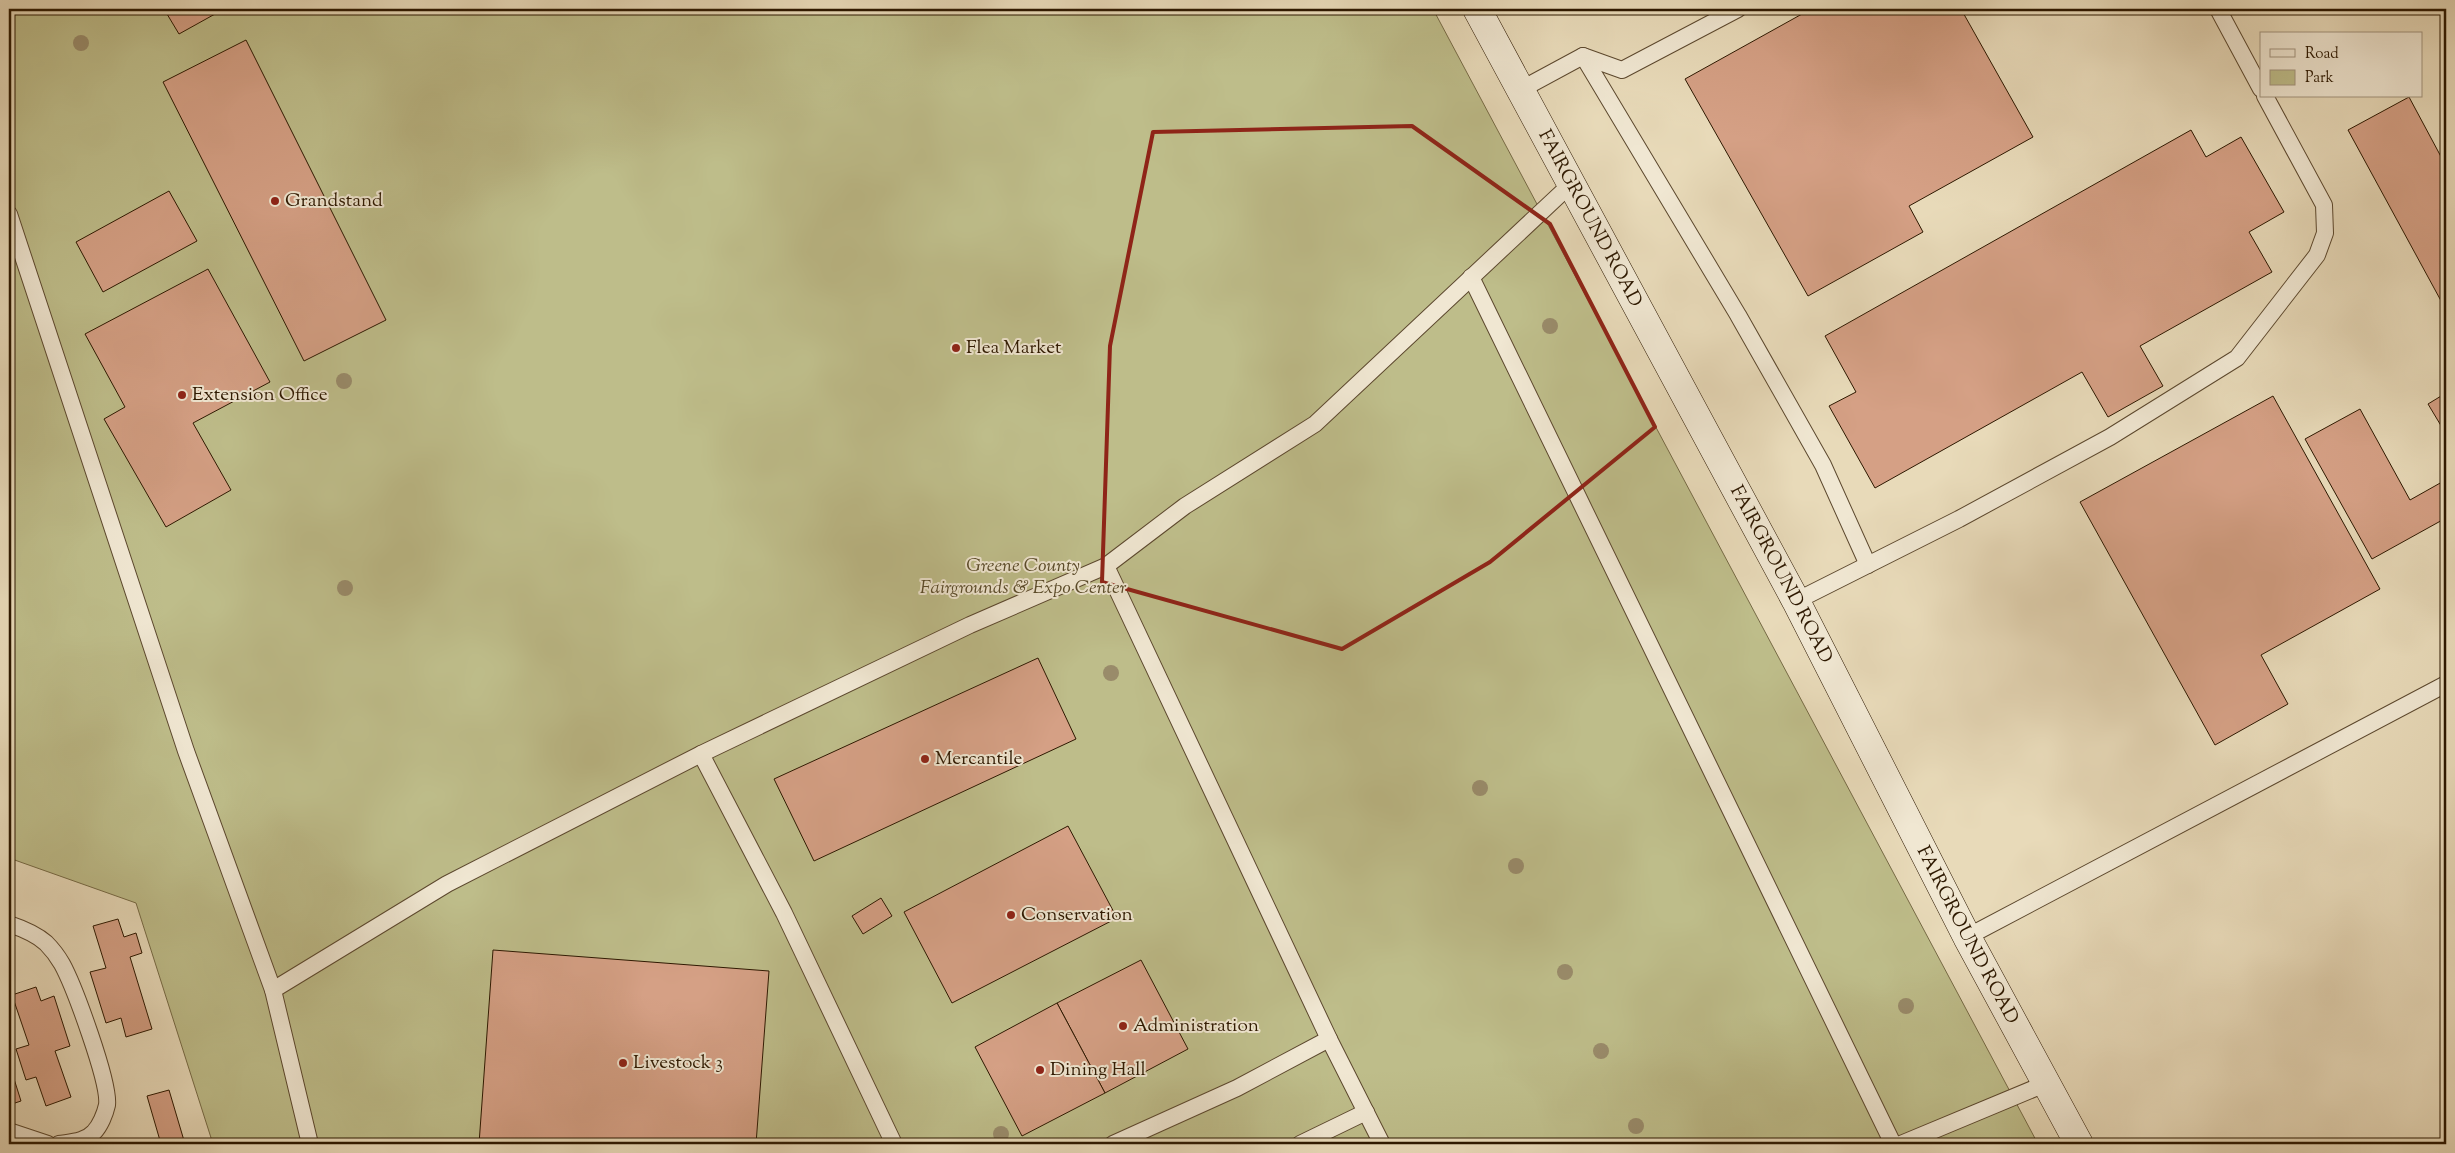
<svg xmlns="http://www.w3.org/2000/svg" width="2455" height="1153" font-family="'Sorts Mill Goudy',serif">
	<style>
		.green { fill: #bebd8a; stroke: #766a45 }
		.building { fill: #d5a085; stroke: #2d1800 }
		.lines { fill: none; stroke-linecap: round; stroke-linejoin: round }
		.lane-casing { stroke: #5c482e; stroke-width: 18 }
		.secondary-casing { stroke: #2d1800; stroke-width: 29 }
		.lane { stroke: #f0e7d2; stroke-width: 16 }
		.secondary { stroke: #f0e7d2; stroke-width: 28 }
		.tree { fill: #998b6a }
		.marked { fill: none; stroke: #8f2418; stroke-width: 4; stroke-linejoin: round }
		.poi-dot { fill: #8f2418; stroke: #f0e7d2; stroke-width: 2 }
		.labels { text-anchor: middle; dominant-baseline: central; stroke-width: 4; stroke-linejoin: round; paint-order: stroke }
		.poi-label { font-size: 19px; fill: #2d1800; stroke: #f0e7d2; text-anchor: start }
		.street-label { font-size: 19px; fill: #2d1800; stroke: #f0e7d2 }
		.park-label { font-size: 19px; font-style: italic; fill: #584a29; stroke: #f0e7d2 }
	</style>
	<rect width="100%" height="100%" fill="#e8dab9"/>
	<filter id="stains"><feTurbulence type="fractalNoise" baseFrequency=".004" numOctaves="4"/><feColorMatrix values="0 0 0 0 .2 0 0 0 0 .09 0 0 0 0 .02 0 0 0 .5 -.17"/></filter>
	<radialGradient id="worn" r=".72"><stop offset=".6" stop-color="#630" stop-opacity="0"/><stop offset="1" stop-color="#630" stop-opacity=".3"/></radialGradient>
	<!-- green -->
	<path class="green" d="M9,9H1433L2038,1144H213L136,903L9,858Z"/>
	<!-- building -->
	<g class="building">
		<path d="M164,9H224L179,34Z"/>
		<path d="M1811,9H1961L2033,137L1909,206L1923,232L1808,296L1685,79Z"/>
		<path d="M246,40L386,320L304,361L163,82Z"/>
		<path d="M2409,97L2446,166V310L2348,130Z"/>
		<path d="M2191,130L2206,157L2241,137L2284,212L2249,232L2272,272L2140,346L2163,386L2108,417L2082,372L1875,488L1829,406L1856,392L1825,336Z"/>
		<path d="M169,191L197,241L103,292L76,242Z"/>
		<path d="M208,269L270,382L193,423L231,490L166,527L104,419L125,407L85,334Z"/>
		<path d="M2446,393V434L2428,404Z"/>
		<path d="M2273,396L2380,589L2261,655L2288,704L2215,745L2080,502Z"/>
		<path d="M2360,409L2410,500L2442,482L2446,489V518L2372,559L2305,439Z"/>
		<path d="M1038,658L1076,739L814,861L774,779Z"/>
		<path d="M1068,826L1117,918L952,1003L904,912Z"/>
		<path d="M881,898L892,916L863,934L852,916Z"/>
		<path d="M118,919L124,937L136,933L142,953L130,957L152,1029L126,1037L121,1018L106,1023L90,972L106,968L93,926Z"/>
		<path d="M493,950L769,971L756,1144H479Z"/>
		<path d="M1141,960L1188,1049L1105,1093L1057,1003Z"/>
		<path d="M36,987L41,1001L54,996L70,1046L55,1051L71,1097L46,1106L36,1077L26,1080L16,1049L29,1045L12,995Z"/>
		<path d="M1057,1003L1105,1093L1022,1136L975,1047Z"/>
		<path d="M9,1063L21,1101L9,1105Z"/>
		<path d="M169,1090L185,1144H161L147,1096Z"/>
		<path d="M1195,1139L1197,1144H1185Z"/>
	</g>
	<g class="lines">
		<defs>
			<g id="lane">
				<path d="M2218,9L2261,89"/>
				<path d="M1583,56L1738,315L1823,465L1868,565"/>
				<path d="M1520,90L1583,56L1622,70L1738,9"/>
				<path d="M9,214L186,751L273,990L310,1144"/>
				<path d="M1471,277L1893,1144"/>
				<path d="M1106,566L1329,1039L1382,1144"/>
				<path d="M1796,601L1959,519L2110,437L2237,358L2317,255L2325,233L2324,205L2265,96"/>
				<path d="M701,754L784,913L894,1144"/>
				<path d="M9,924C21,928 36,934 46,943C51,948 58,957 62,964C74,986 110,1083 107,1105C105,1114 100,1126 94,1132C85,1142 71,1142 59,1144"/>
				<path d="M1967,937L2446,684"/>
				<path d="M273,990L447,884L701,754L970,625L1106,566L1185,506L1315,424L1571,184"/>
				<path d="M9,1131L48,1144"/>
				<path d="M1113,1144L1237,1088L1329,1039"/>
				<path d="M1300,1144L1366,1112"/>
				<path d="M1901,1144L2045,1084"/>
			</g>
			<g id="secondary">
				<path id="s1" d="M1477,9L1796,601L1967,937L2079,1144"/>
			</g>
		</defs>
		<!-- lane casing -->
		<use href="#lane" class="lane-casing"/>
		<!-- secondary casing -->
		<use href="#secondary" class="secondary-casing"/>
		<!-- lane -->
		<use href="#lane" class="lane"/>
		<!-- secondary -->
		<use href="#secondary" class="secondary"/>
	</g>
	<!-- trees -->
	<g class="tree">
		<circle cx="81" cy="43" r="8"/>
		<circle cx="1550" cy="326" r="8"/>
		<circle cx="344" cy="381" r="8"/>
		<circle cx="345" cy="588" r="8"/>
		<circle cx="1111" cy="673" r="8"/>
		<circle cx="1480" cy="788" r="8"/>
		<circle cx="1516" cy="866" r="8"/>
		<circle cx="1565" cy="972" r="8"/>
		<circle cx="1906" cy="1006" r="8"/>
		<circle cx="1601" cy="1051" r="8"/>
		<circle cx="1636" cy="1126" r="8"/>
		<circle cx="1001" cy="1134" r="8"/>
	</g>
	<!-- marked area -->
	<path class="marked" d="M1412,126L1550,224L1655,427L1490,562L1342,649L1102,582L1110,346L1153,132Z"/>
	<!-- markers -->
	<g class="poi-dot">
		<circle cx="275" cy="201" r="5"/>
		<circle cx="956" cy="348" r="5"/>
		<circle cx="182" cy="395" r="5"/>
		<circle cx="925" cy="759" r="5"/>
		<circle cx="1011" cy="915" r="5"/>
		<circle cx="1123" cy="1026" r="5"/>
		<circle cx="623" cy="1063" r="5"/>
		<circle cx="1040" cy="1070" r="5"/>
	</g>
	<g class="labels">
		<!-- poi labels -->
		<g class="poi-label">
			<text x="285" y="201">Grandstand</text>
			<text x="966" y="348">Flea Market</text>
			<text x="192" y="395">Extension Office</text>
			<text x="935" y="759">Mercantile</text>
			<text x="1021" y="915">Conservation</text>
			<text x="1133" y="1026">Administration</text>
			<text x="633" y="1063">Livestock 3</text>
			<text x="1050" y="1070">Dining Hall</text>
		</g>
		<!-- street labels -->
		<g class="street-label">
			<text stroke="none"><textPath href="#s1" startOffset="238">FAIRGROUND ROAD</textPath></text>
			<text stroke="none"><textPath href="#s1" startOffset="642">FAIRGROUND ROAD</textPath></text>
			<text stroke="none"><textPath href="#s1" startOffset="1048">FAIRGROUND ROAD</textPath></text>
		</g>
		<!-- park labels -->
		<g class="park-label">
			<text x="1023" y="566">Greene County<tspan x="1023" dy="22">Fairgrounds &amp; Expo Center</tspan></text>
		</g>
	</g>
	<!-- margin -->
	<rect width="2455" height="1153" fill="none" stroke="#e8dab9" stroke-width="30"/>
	<rect x="10" y="10" width="2435" height="1133" fill="none" stroke="#2d1800" stroke-width="2.5"/>
	<rect x="15" y="15" width="2425" height="1123" fill="none" stroke="#2d1800"/>
	<!-- legend -->
	<rect x="2260" y="32" width="162" height="65" fill="#f0e7d2" stroke="#a2947e"/>
	<rect x="2270" y="49" width="25" height="8" fill="#f0e7d2" stroke="#a2947e"/>
	<text x="2305" y="58" font-size="15" fill="#2d1800">Road</text>
	<rect x="2270" y="70" width="25" height="15" fill="#bebd8a" stroke="#a2947e"/>
	<text x="2305" y="82" font-size="15" fill="#2d1800">Park</text>
	<rect width="100%" height="100%" filter="url(#stains)"/>
	<rect width="100%" height="100%" fill="url(#worn)"/>
</svg>
